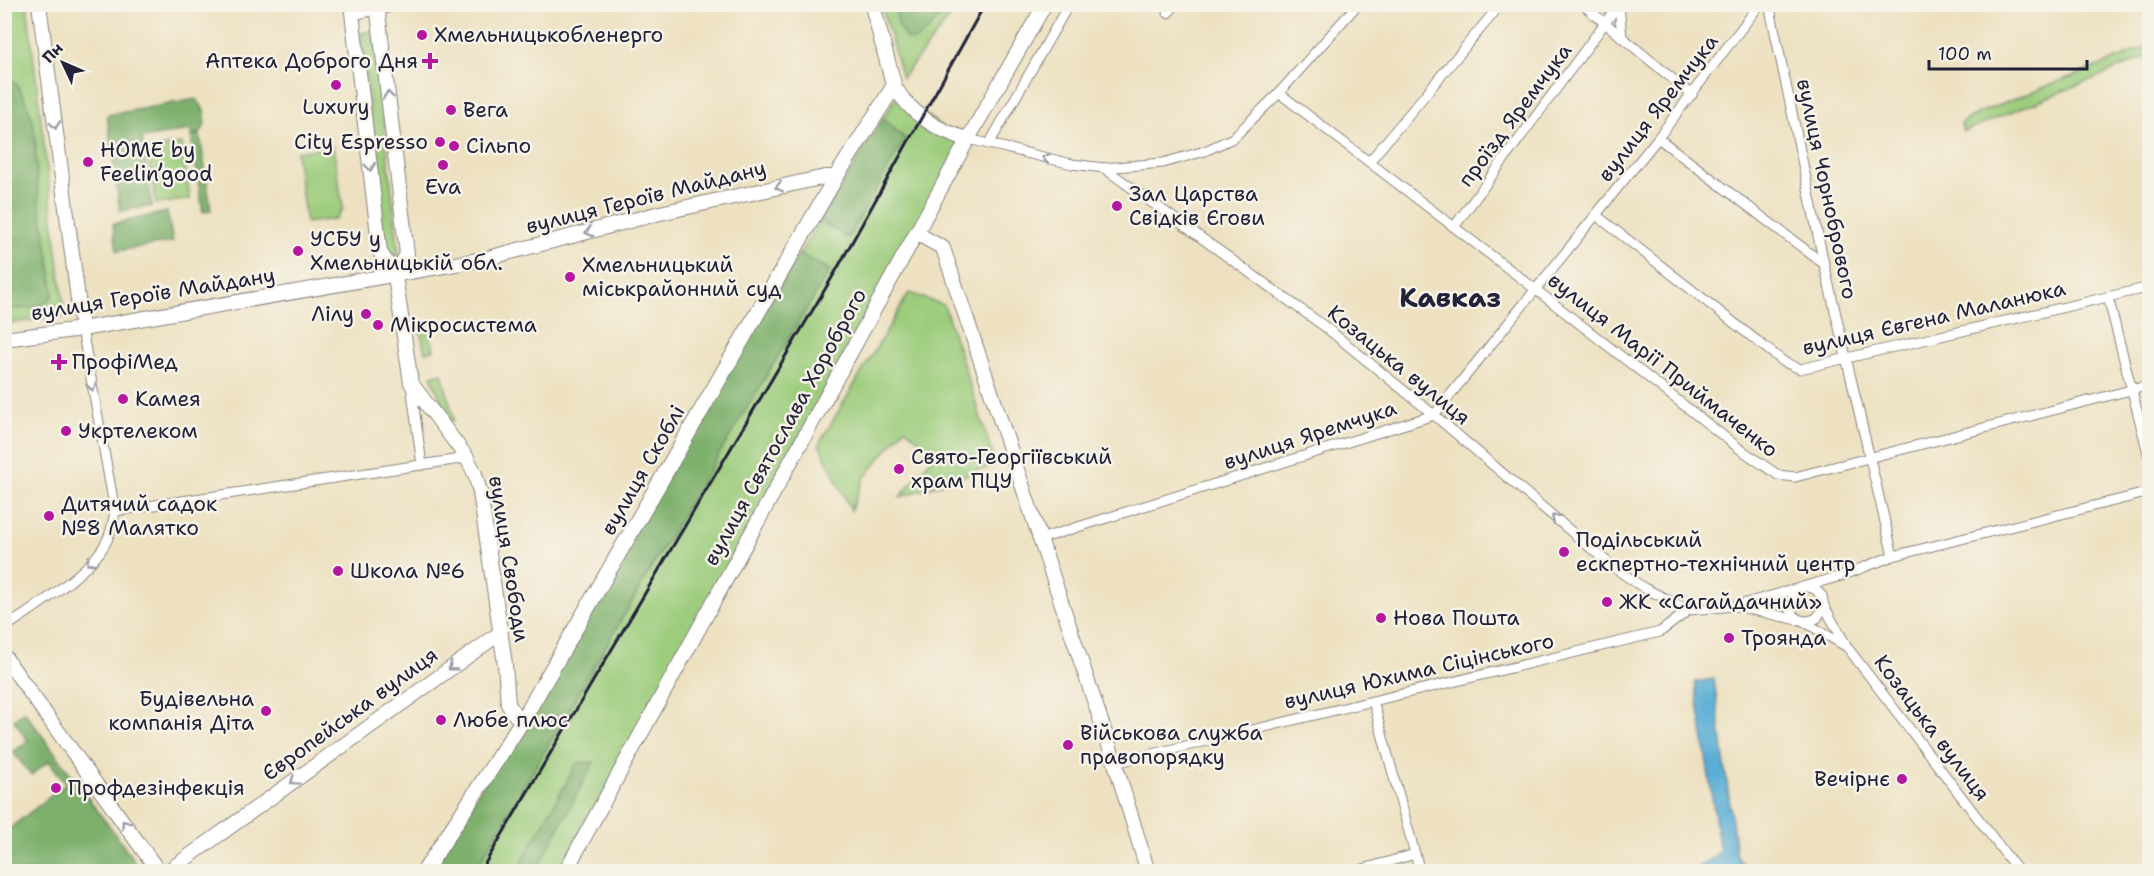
<svg xmlns="http://www.w3.org/2000/svg" width="2154" height="876" font-family="'Shantell Sans',sans-serif">
	<style>
		.green { fill: #9ccc7c; stroke: #5f775c; stroke-width: 1.5 }
		.forest { fill: #7db06c; stroke: #506954; stroke-width: 1.5 }
		.water { fill: #5aaed5; stroke: #3e6888; stroke-width: 1.5 }
		.lines { fill: none; stroke-linecap: round; stroke-linejoin: round }
		.street-casing { stroke: #88827e; stroke-width: 11 }
		.secondary-casing { stroke: #88827e; stroke-width: 16 }
		.primary-casing { stroke: #88827e; stroke-width: 17 }
		.street { stroke: #fff; stroke-width: 9 }
		.secondary { stroke: #fff; stroke-width: 14 }
		.primary { stroke: #fff; stroke-width: 15 }
		.rail { stroke: #22223b; stroke-width: 3 }
		.oneway { stroke: #9c9ca7 }
		.poi-dot { fill: #b5179e; stroke: #f7f3e8; stroke-width: 2 }
		.labels { text-anchor: middle; dominant-baseline: central; stroke-width: 5; stroke-linejoin: round; paint-order: stroke }
		.poi-label { font-size: 21px; fill: #22223b; stroke: #f7f3e8; text-anchor: start }
		.street-label { font-size: 21px; fill: #22223b; stroke: #f7f3e8 }
		.district-label { font-size: 27px; font-weight: bold; fill: #22223b; stroke: #f7f3e8 }
	</style>
	<rect width="100%" height="100%" fill="#f7f3e8"/>
	<filter id="ink" filterUnits="userSpaceOnUse"><feTurbulence type="fractalNoise" baseFrequency=".0167" numOctaves="2"/><feDisplacementMap in="SourceGraphic" scale="12" xChannelSelector="R" yChannelSelector="G"/><feConvolveMatrix kernelMatrix="1 2 1 2 8 2 1 2 1" color-interpolation-filters="sRGB"/></filter>
	<filter id="wash" filterUnits="userSpaceOnUse"><feTurbulence type="fractalNoise" baseFrequency=".008" numOctaves="4" result="noise"/><feDisplacementMap in="SourceGraphic" scale="24" xChannelSelector="R" yChannelSelector="G"/><feGaussianBlur stdDeviation="1.35" result="paint"/><feColorMatrix in="noise" values="0 0 0 0 0 0 0 0 0 0 0 0 0 0 0 0 0 1.4 0 .05"/><feComposite in="paint" operator="in"/></filter>
	<g filter="url(#wash)">
		<rect width="100%" height="100%" fill="#ede1c1"/>
		<!-- green -->
		<g class="green">
			<path d="M881,4L960,5L902,78Z"/>
			<path d="M4,5H27L65,316L5,324Z"/>
			<path d="M374,31L399,255L386,257L361,33Z"/>
			<path d="M2149,46V56L1963,132L1961,123L1974,115Z"/>
			<path d="M898,94L962,142L560,871L431,872L799,254Z"/>
			<path d="M182,144L190,199L156,204L147,149Z"/>
			<path d="M333,146L343,208L336,219L306,223L296,152Z"/>
			<path d="M909,293L944,305L996,465L900,497L935,454L905,428L864,478L851,510L819,444Z"/>
			<path d="M428,324L434,350L425,352L419,325Z"/>
			<path d="M442,373L454,420L450,421L431,376Z"/>
		</g>
		<!-- forest -->
		<g class="forest">
			<path d="M894,5V4L948,5L928,31L915,40L906,39L899,27Z"/>
			<path d="M5,74C18,80 25,99 30,112C38,132 35,168 38,190C42,226 52,260 53,296C40,310 30,308 12,309L5,303Z"/>
			<path d="M196,99C207,110 208,122 200,134H191L190,130L142,138L152,206L120,211L107,115Z"/>
			<path d="M883,118L905,139L848,238L820,221Z"/>
			<path d="M200,135L211,210L203,212L191,136Z"/>
			<path d="M167,212L173,242L117,251L113,224Z"/>
			<path d="M799,254L830,270L677,524L475,871L431,872Z"/>
			<path d="M24,711L142,871H10L5,864V832L66,784L49,761L31,775L13,752L28,741L14,720Z"/>
			<path d="M594,762L536,871H517L577,763Z"/>
		</g>
		<!-- water -->
		<path class="water" d="M1714,679L1736,854L1747,871H1696L1695,869L1710,860L1720,851L1695,682Z"/>
	</g>
	<g filter="url(#ink)">
		<g class="lines">
			<defs>
				<g id="street">
					<path d="M1582,4L1692,95"/>
					<path d="M1769,4L1824,264L1893,556"/>
					<path d="M1619,5L1622,38"/>
					<path d="M1168,13L1176,4"/>
					<path d="M352,15L406,4"/>
					<path d="M1279,93L1535,289L1740,449L1778,475L1795,477L2150,385"/>
					<path d="M1658,138L1824,264"/>
					<path d="M968,139L1072,164L1104,168L1324,326L1434,415L1613,567L1644,588L1689,610L1735,606L1798,620"/>
					<path d="M989,144L1069,4"/>
					<path d="M1369,162L1501,4"/>
					<path d="M1104,168L1163,163L1205,151L1233,138L1279,93L1358,4"/>
					<path d="M1596,215L1784,362L1800,369L2150,287"/>
					<path d="M1454,227L1619,4"/>
					<path d="M2108,297L2150,461"/>
					<path d="M411,385L422,465"/>
					<path d="M115,511L467,458"/>
					<path d="M1040,539L1434,415L1658,138L1760,4"/>
					<path d="M1808,587L1815,589L1822,596L1824,606L1846,645"/>
					<path d="M1796,590L1789,603C1791,619 1803,625 1817,618L1824,606"/>
					<path d="M1739,605L1841,576L1893,556L2150,492"/>
					<path d="M1803,621L1847,647L2019,872"/>
					<path d="M4,628C32,610 88,573 104,546C111,535 113,523 115,511L82,329"/>
					<path d="M1373,701L1420,872"/>
					<path d="M1115,763L1660,632L1689,610"/>
					<path d="M1353,872L1415,854"/>
				</g>
				<g id="secondary">
					<path d="M39,4L82,329"/>
					<path d="M351,4L380,252L395,276L411,383L467,458L475,474L480,492L505,664L508,704L515,715L522,721"/>
					<path d="M377,4L407,254L395,276"/>
					<path d="M894,86C910,113 937,131 968,139"/>
					<path d="M916,233L943,248L1115,763L1148,872"/>
					<path d="M4,339L82,329L484,259L660,213L825,177H836"/>
					<path d="M4,656L159,872"/>
					<path d="M167,872L500,633"/>
					<path d="M565,872L968,139L1045,4"/>
				</g>
				<path id="primary" d="M424,872L522,721L836,177L894,86L872,4"/>
			</defs>
			<!-- street casing -->
			<use href="#street" class="street-casing"/>
			<!-- secondary casing -->
			<use href="#secondary" class="secondary-casing"/>
			<!-- primary casing -->
			<use href="#primary" class="primary-casing"/>
			<!-- street -->
			<use href="#street" class="street"/>
			<!-- secondary -->
			<use href="#secondary" class="secondary"/>
			<!-- primary -->
			<use href="#primary" class="primary"/>
			<!-- rail -->
			<path class="rail" d="M480,872L837,269L985,4"/>
		</g>
		<!-- one-way arrows -->
		<defs><path id="oneway-chevron" d="M-2-3.5L2.5 0L-2 3.5" fill="none" stroke-width="1.6" stroke-linecap="round" stroke-linejoin="round" transform="scale(1.5)"/></defs>
		<g class="oneway">
			<use href="#oneway-chevron" transform="translate(388 95) rotate(-97)"/>
			<use href="#oneway-chevron" transform="translate(55 125) rotate(83)"/>
			<use href="#oneway-chevron" transform="translate(1046 158) rotate(-166)"/>
			<use href="#oneway-chevron" transform="translate(370 167) rotate(83)"/>
			<use href="#oneway-chevron" transform="translate(779 187) rotate(168)"/>
			<use href="#oneway-chevron" transform="translate(589 232) rotate(165)"/>
			<use href="#oneway-chevron" transform="translate(92 387) rotate(79)"/>
			<use href="#oneway-chevron" transform="translate(1555 518) rotate(-140)"/>
			<use href="#oneway-chevron" transform="translate(90 562) rotate(136)"/>
			<use href="#oneway-chevron" transform="translate(452 667) rotate(144)"/>
			<use href="#oneway-chevron" transform="translate(294 781) rotate(145)"/>
			<use href="#oneway-chevron" transform="translate(125 824) rotate(-126)"/>
		</g>
	</g>
	<!-- markers -->
	<g class="poi-dot">
		<circle cx="422" cy="35" r="6"/>
		<path d="M427 52h6v6h6v6h-6v6h-6v-6h-6v-6h6z"/>
		<circle cx="336" cy="85" r="6"/>
		<circle cx="451" cy="110" r="6"/>
		<circle cx="440" cy="142" r="6"/>
		<circle cx="454" cy="146" r="6"/>
		<circle cx="88" cy="162" r="6"/>
		<circle cx="443" cy="165" r="6"/>
		<circle cx="1117" cy="206" r="6"/>
		<circle cx="298" cy="251" r="6"/>
		<circle cx="570" cy="277" r="6"/>
		<circle cx="366" cy="314" r="6"/>
		<circle cx="378" cy="325" r="6"/>
		<path d="M56 353h6v6h6v6h-6v6h-6v-6h-6v-6h6z"/>
		<circle cx="123" cy="399" r="6"/>
		<circle cx="66" cy="431" r="6"/>
		<circle cx="899" cy="469" r="6"/>
		<circle cx="49" cy="516" r="6"/>
		<circle cx="1564" cy="552" r="6"/>
		<circle cx="338" cy="571" r="6"/>
		<circle cx="1607" cy="602" r="6"/>
		<circle cx="1381" cy="618" r="6"/>
		<circle cx="1729" cy="638" r="6"/>
		<circle cx="266" cy="711" r="6"/>
		<circle cx="441" cy="720" r="6"/>
		<circle cx="1068" cy="745" r="6"/>
		<circle cx="1902" cy="779" r="6"/>
		<circle cx="56" cy="788" r="6"/>
	</g>
	<g class="labels">
		<!-- poi labels -->
		<g class="poi-label">
			<text x="434" y="35">Хмельницькобленерго</text>
			<text x="418" y="61" text-anchor="end">Аптека Доброго Дня</text>
			<text x="336" y="107" text-anchor="middle">Luxury</text>
			<text x="463" y="110">Вега</text>
			<text x="428" y="142" text-anchor="end">City Espresso</text>
			<text x="466" y="146">Сільпо</text>
			<text x="100" y="150">HOME by<tspan x="100" dy="24">Feelin’good</tspan></text>
			<text x="443" y="187" text-anchor="middle">Eva</text>
			<text x="1129" y="194">Зал Царства<tspan x="1129" dy="24">Свідків Єгови</tspan></text>
			<text x="310" y="239">УСБУ у<tspan x="310" dy="24">Хмельницькій обл.</tspan></text>
			<text x="582" y="265">Хмельницький<tspan x="582" dy="24">міськрайонний суд</tspan></text>
			<text x="354" y="314" text-anchor="end">Лілу</text>
			<text x="390" y="325">Мікросистема</text>
			<text x="72" y="362">ПрофіМед</text>
			<text x="135" y="399">Камея</text>
			<text x="78" y="431">Укртелеком</text>
			<text x="911" y="457">Свято-Георгіївський<tspan x="911" dy="24">храм ПЦУ</tspan></text>
			<text x="61" y="504">Дитячий садок<tspan x="61" dy="24">№8 Малятко</tspan></text>
			<text x="1576" y="540">Подільський<tspan x="1576" dy="24">ескпертно-технічний центр</tspan></text>
			<text x="350" y="571">Школа №6</text>
			<text x="1619" y="602">ЖК «Сагайдачний»</text>
			<text x="1393" y="618">Нова Пошта</text>
			<text x="1741" y="638">Троянда</text>
			<text x="254" y="699" text-anchor="end">Будівельна<tspan x="254" dy="24">компанія Діта</tspan></text>
			<text x="453" y="720">Любе плюс</text>
			<text x="1080" y="733">Військова служба<tspan x="1080" dy="24">правопорядку</tspan></text>
			<text x="1890" y="779" text-anchor="end">Вечірнє</text>
			<text x="68" y="788">Профдезінфекція</text>
		</g>
		<!-- street labels -->
		<g class="street-label">
			<text transform="translate(1658 108) rotate(-52)">вулиця Яремчука</text>
			<text transform="translate(1515 115) rotate(-53)">проїзд Яремчука</text>
			<text transform="translate(1827 189) rotate(78)">вулиця Чорнобрового</text>
			<text transform="translate(646 197) rotate(-14)">вулиця Героїв Майдану</text>
			<text transform="translate(153 294) rotate(-9)">вулиця Героїв Майдану</text>
			<text transform="translate(1934 318) rotate(-13)">вулиця Євгена Маланюка</text>
			<text transform="translate(1399 365) rotate(39)">Козацька вулиця</text>
			<text transform="translate(1663 365) rotate(38)">вулиця Марії Приймаченко</text>
			<text transform="translate(785 427) rotate(-61)">вулиця Святослава Хороброго</text>
			<text transform="translate(1310 435) rotate(-18)">вулиця Яремчука</text>
			<text transform="translate(643 470) rotate(-60)">вулиця Скоблі</text>
			<text transform="translate(509 559) rotate(81)">вулиця Свободи</text>
			<text transform="translate(1419 671) rotate(-13)">вулиця Юхима Сіцінського</text>
			<text transform="translate(350 714) rotate(-36)">Європейська вулиця</text>
			<text transform="translate(1932 728) rotate(53)">Козацька вулиця</text>
		</g>
		<!-- district labels -->
		<g class="district-label">
			<text x="1450" y="297">Кавказ</text>
		</g>
	</g>
	<!-- margin -->
	<rect width="2154" height="876" fill="none" stroke="#f7f3e8" stroke-width="24"/>
	<!-- north arrow -->
	<g transform="translate(63 63) rotate(314)" stroke="#f7f3e8" stroke-width="4.5" paint-order="stroke">
	<path d="M0-4.5L10 22L0 15L-10 22Z" fill="#22223b"/>
	<text y="-9" font-size="16" font-weight="bold" text-anchor="middle" fill="#22223b">Пн</text>
	</g>
	<!-- scale -->
	<path d="M1929 60v9h158v-9" fill="none" stroke="#22223b" stroke-width="3"/>
	<text x="1938" y="60" font-size="18" fill="#22223b" stroke="#f7f3e8" stroke-width="4.5" paint-order="stroke">100 m</text>
</svg>
